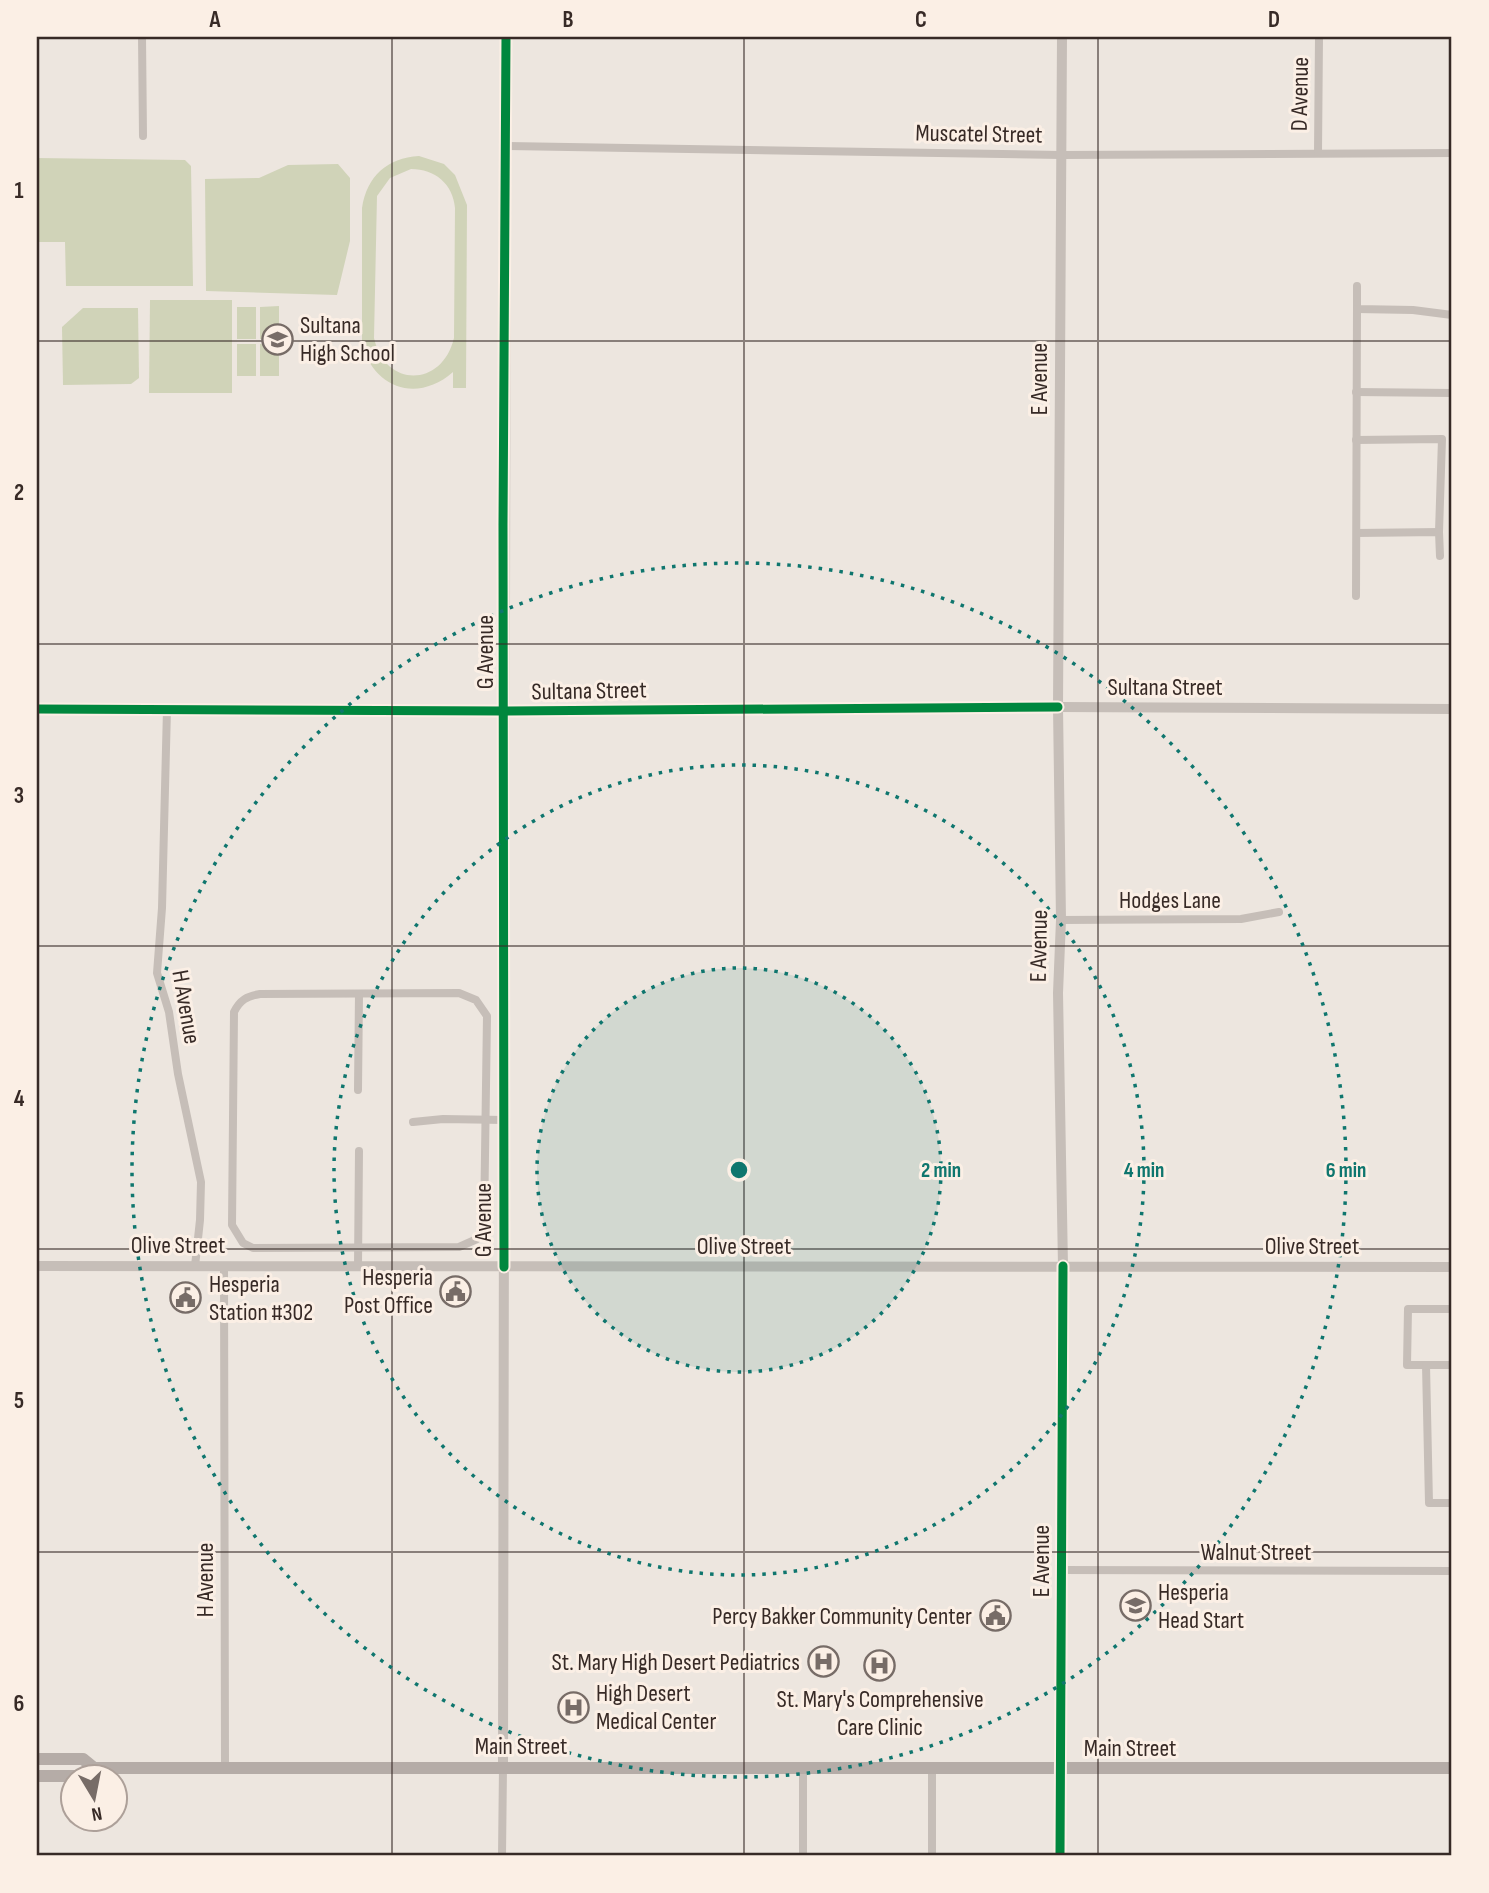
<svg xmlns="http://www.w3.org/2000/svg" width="1489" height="1893" font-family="'Sofia Sans Condensed',sans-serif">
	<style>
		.green { fill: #d0d3b8; fill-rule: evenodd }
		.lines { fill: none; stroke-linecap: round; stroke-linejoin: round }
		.minor { stroke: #c6beb8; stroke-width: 8 }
		.tertiary { stroke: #c6beb8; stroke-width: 10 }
		.primary { stroke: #b5aca7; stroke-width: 12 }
		.cycleway-casing { stroke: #fbefe5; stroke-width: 13 }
		.cycleway { stroke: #00873e; stroke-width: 9 }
		.grid { fill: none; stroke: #372a26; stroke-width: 2; stroke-opacity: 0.55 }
		.ring { fill: none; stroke: #0f766e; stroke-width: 3.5; stroke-dasharray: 3.5 7 }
		.labels { text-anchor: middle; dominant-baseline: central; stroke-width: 6; stroke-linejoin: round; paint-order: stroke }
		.street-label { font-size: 24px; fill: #372a26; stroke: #fbefe5 }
		.poi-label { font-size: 24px; fill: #372a26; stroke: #fbefe5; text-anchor: start }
		.centre { fill: #0f766e; stroke: #fbefe5; stroke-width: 3.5 }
		.ring-label { font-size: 21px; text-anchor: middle; font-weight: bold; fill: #0f766e; stroke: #fbefe5; stroke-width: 6; stroke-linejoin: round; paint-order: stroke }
		.neatline { fill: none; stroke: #372a26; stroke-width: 2.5 }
		.grid-label { font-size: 23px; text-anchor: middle; font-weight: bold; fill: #372a26 }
	</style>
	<rect width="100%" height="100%" fill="#ede6df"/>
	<!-- green -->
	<g class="green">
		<path d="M419,156L444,164L455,175L467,205L466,388H453V372C418,403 374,389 362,344V208C367,176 387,158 419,156ZM411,169C435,169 453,184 455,208L454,338C442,388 385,388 374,338L377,196L390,178Z"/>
		<path d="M37,158L185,160L191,166L193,286H66L65,242H37Z"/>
		<path d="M338,164L350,178V241L337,295L206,291L205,179L259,178L288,165Z"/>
		<path d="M150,300H232V393H149Z"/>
		<path d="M279,306V339H260V307Z"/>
		<rect x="237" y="307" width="19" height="32"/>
		<path d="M83,308H138L139,378L131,384L63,385L62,327Z"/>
		<rect x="237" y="344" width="19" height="32"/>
		<rect x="260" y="344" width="19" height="32"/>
	</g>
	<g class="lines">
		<!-- minor -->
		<g class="minor">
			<path d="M142,37L143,136"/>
			<path d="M505,146L1061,155L1452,153"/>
			<path d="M1318,152L1319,37"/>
			<path d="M1357,286V309L1413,310L1452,315"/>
			<path d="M1356,392L1452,393"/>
			<path d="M1356,440L1442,439L1439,532"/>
			<path d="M1357,533L1439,532L1440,556"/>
			<path d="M1356,596L1357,309"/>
			<path d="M167,709L162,908L157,973L169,1012L178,1074L201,1182L200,1220L195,1266"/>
			<path d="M1061,920L1241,919L1279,912"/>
			<path d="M459,993L476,1000L487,1016L484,1225L477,1239L459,1247L253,1248L243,1243L232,1225L234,1012C240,1000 247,996 260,994Z"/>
			<path d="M358,1090L359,994"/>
			<path d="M413,1122L443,1119L504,1120"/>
			<path d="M224,1266L225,1768"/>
			<path d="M358,1266L359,1151"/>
			<path d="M1452,1309H1408L1407,1365H1426L1429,1503H1452"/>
			<path d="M1426,1365H1452"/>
			<path d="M1060,1570L1452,1571"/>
			<path d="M502,1856L503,1767"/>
			<path d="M803,1856V1768"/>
			<path d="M932,1856V1768"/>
		</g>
		<!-- tertiary -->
		<g class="tertiary">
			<path d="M37,709L504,711L1058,707L1452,709"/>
			<path d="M37,1266L1452,1267"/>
			<path d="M503,1767L506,37"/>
			<path d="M1060,1856L1063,1266L1058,993L1061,920L1058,707L1062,37"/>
		</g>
		<!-- primary -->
		<g class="primary">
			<path d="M37,1759H83L94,1768"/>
			<path d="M37,1776H82L94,1768H1452"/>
		</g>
		<defs>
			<g id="cycleway">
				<path d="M37,709L504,711L1058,707"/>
				<path d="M504,1267L503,525L506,37"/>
				<path d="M1060,1856L1063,1266"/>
			</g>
		</defs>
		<!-- cycleway casing -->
		<use href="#cycleway" class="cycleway-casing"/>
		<!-- cycleway -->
		<use href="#cycleway" class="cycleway"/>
	</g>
	<!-- grid -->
	<path class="grid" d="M392,37V1856M744,37V1856M1098,37V1856M37,341H1452M37,644H1452M37,946H1452M37,1249H1452M37,1552H1452"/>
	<!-- distance rings -->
	<circle cx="739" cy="1170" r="202" fill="#0f766e" fill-opacity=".12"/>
	<g class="ring">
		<circle cx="739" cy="1170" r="202"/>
		<circle cx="739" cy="1170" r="405"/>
		<circle cx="739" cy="1170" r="607"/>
	</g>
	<!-- icons -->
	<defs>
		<symbol id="school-ring" viewBox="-11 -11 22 22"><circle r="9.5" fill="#fbefe5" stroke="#776c67" stroke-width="1.5"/><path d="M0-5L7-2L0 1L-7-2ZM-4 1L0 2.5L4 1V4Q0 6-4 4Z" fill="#776c67"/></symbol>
		<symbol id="civic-ring" viewBox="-11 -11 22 22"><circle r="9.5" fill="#fbefe5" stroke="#776c67" stroke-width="1.5"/><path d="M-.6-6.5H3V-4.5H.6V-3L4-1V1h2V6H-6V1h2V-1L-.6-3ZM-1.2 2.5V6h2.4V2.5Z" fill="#776c67"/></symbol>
		<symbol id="hospital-ring" viewBox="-11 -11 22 22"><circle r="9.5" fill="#fbefe5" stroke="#776c67" stroke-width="1.5"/><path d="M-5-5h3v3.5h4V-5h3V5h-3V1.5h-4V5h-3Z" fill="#776c67"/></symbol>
	</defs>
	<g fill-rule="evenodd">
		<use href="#school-ring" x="260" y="322" width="35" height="35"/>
		<use href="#civic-ring" x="438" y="1274" width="35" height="35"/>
		<use href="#civic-ring" x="168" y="1280" width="35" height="35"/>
		<use href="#school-ring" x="1118" y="1588" width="35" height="35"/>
		<use href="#civic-ring" x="978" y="1598" width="35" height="35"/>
		<use href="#hospital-ring" x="806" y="1644" width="35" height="35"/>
		<use href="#hospital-ring" x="862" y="1648" width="35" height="35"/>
		<use href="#hospital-ring" x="556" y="1690" width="35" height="35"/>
	</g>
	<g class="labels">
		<!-- street labels -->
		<g class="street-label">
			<text transform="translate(1300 94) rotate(-89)">D Avenue</text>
			<text transform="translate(979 134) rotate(1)">Muscatel Street</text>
			<text transform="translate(1039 379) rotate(-90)">E Avenue</text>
			<text transform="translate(485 652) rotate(-90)">G Avenue</text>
			<text x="1165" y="687">Sultana Street</text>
			<text transform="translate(589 691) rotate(-1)">Sultana Street</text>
			<text x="1170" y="900">Hodges Lane</text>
			<text transform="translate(1039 946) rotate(-89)">E Avenue</text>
			<text transform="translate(186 1007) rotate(80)">H Avenue</text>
			<text transform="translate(483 1220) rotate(-90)">G Avenue</text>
			<text x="178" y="1245">Olive Street</text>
			<text x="744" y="1246">Olive Street</text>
			<text x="1312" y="1246">Olive Street</text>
			<text x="1256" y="1552">Walnut Street</text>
			<text transform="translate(1041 1561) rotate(-90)">E Avenue</text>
			<text transform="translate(205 1580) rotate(-90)">H Avenue</text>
			<text x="521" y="1746">Main Street</text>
			<text x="1130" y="1748">Main Street</text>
		</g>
		<!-- poi labels -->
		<g class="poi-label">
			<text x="300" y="325">Sultana<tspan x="300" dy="28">High School</tspan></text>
			<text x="433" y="1277" text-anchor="end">Hesperia<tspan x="433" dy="28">Post Office</tspan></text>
			<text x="209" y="1284">Hesperia<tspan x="209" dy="28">Station #302</tspan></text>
			<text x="1158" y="1592">Hesperia<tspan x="1158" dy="28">Head Start</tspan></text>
			<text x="972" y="1616" text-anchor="end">Percy Bakker Community Center</text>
			<text x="800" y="1662" text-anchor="end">St. Mary High Desert Pediatrics</text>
			<text x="596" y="1693">High Desert<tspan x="596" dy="28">Medical Center</tspan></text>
			<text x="880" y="1699" text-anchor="middle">St. Mary's Comprehensive<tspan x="880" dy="28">Care Clinic</tspan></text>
		</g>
	</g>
	<circle cx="739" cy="1170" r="10" class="centre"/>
	<g class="ring-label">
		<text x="941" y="1177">2 min</text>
		<text x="1144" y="1177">4 min</text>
		<text x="1346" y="1177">6 min</text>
	</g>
	<!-- border -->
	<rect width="1489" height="1893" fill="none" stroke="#fbefe5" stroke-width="77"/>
	<!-- north arrow -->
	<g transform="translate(94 1798) rotate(170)"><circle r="33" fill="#fbefe5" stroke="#ada099" stroke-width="2"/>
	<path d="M0-5L12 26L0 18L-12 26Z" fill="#776c67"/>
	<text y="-10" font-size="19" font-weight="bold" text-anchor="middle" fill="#372a26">N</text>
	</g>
	<rect x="38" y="38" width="1412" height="1816" class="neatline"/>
	<g class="grid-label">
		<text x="215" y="27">A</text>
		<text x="568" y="27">B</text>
		<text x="921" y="27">C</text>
		<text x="1274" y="27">D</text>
		<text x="19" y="198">1</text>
		<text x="19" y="500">2</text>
		<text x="19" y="803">3</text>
		<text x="19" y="1106">4</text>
		<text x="19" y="1408">5</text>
		<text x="19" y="1711">6</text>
	</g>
</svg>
